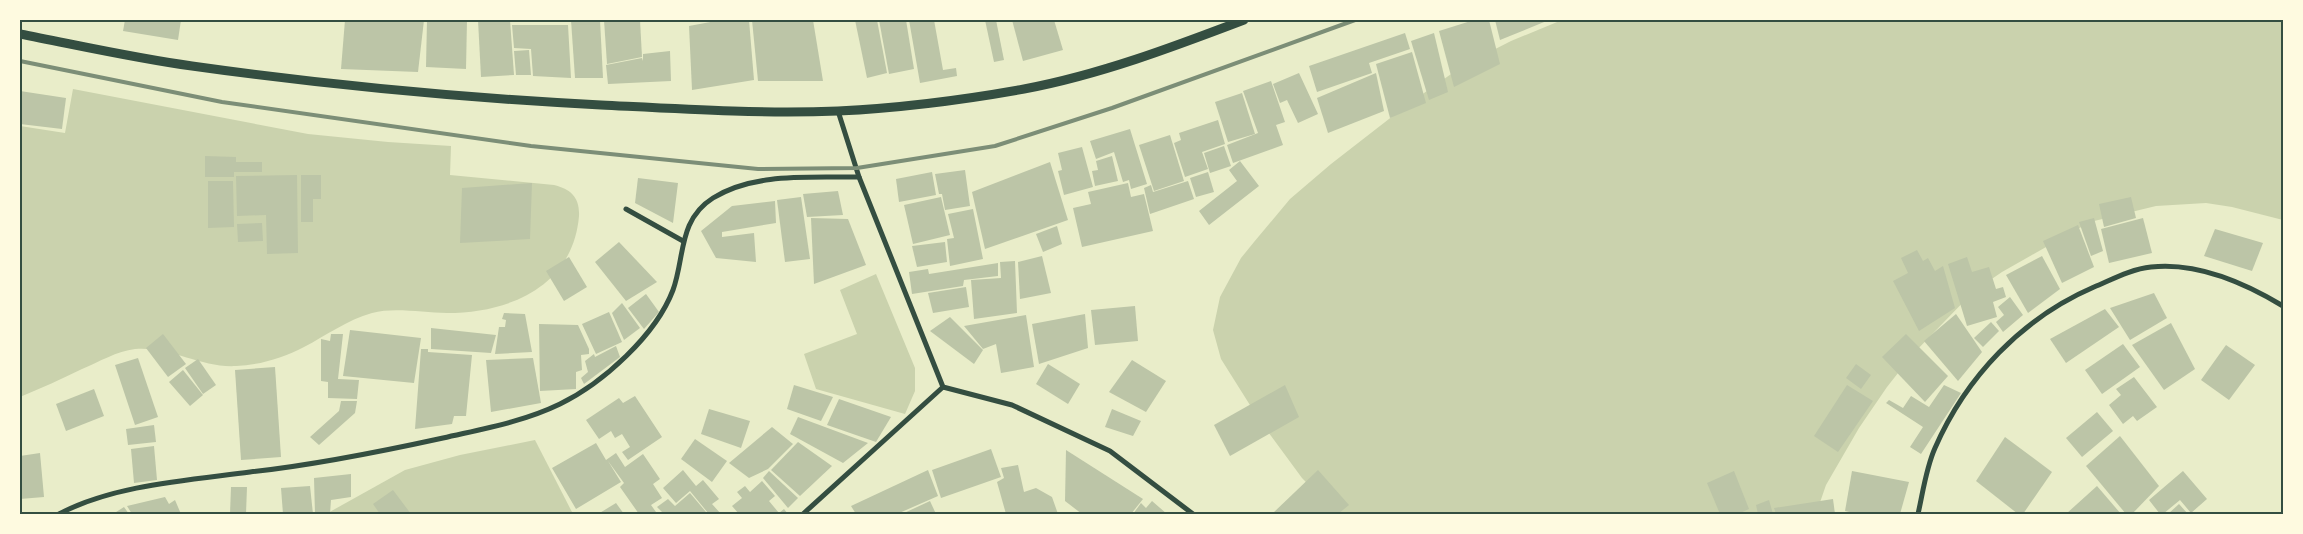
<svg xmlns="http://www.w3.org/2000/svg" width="2303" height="534" font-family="'Golos Text',sans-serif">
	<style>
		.green { fill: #cad2ad }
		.building { fill: #bcc5a7 }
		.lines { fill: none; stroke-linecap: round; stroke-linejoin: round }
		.minor { stroke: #344e41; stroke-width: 5 }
		.tertiary { stroke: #344e41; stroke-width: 9 }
		.rail { stroke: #7c8e77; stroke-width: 4 }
		.neatline { fill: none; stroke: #344e41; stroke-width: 2 }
	</style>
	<rect width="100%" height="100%" fill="#e9edc9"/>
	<!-- green -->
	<g class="green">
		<path d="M1562,20H2283V220L2232,207L2206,203L2156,206L2090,222L2002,272L1974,291L1913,354L1887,387L1859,428L1826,485L1816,514H1337L1302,478L1260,421L1221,359L1213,330L1220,297L1241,258L1254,242L1290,199L1331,164L1407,105L1464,65L1511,41Z"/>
		<path d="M73,89L308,134L388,142L451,146L450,175L554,185C571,189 580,198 579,216C573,286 510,313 447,313C423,313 395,307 372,313C347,320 327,335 304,347C283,358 260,365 236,366C201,368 170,346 135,349C117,351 99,362 82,369C62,379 41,388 20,397V126L65,133Z"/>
		<path d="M876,274L915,368V391L905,414L816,389L804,354L857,334L840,290Z"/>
		<path d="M535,440L573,514H326L405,470L460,455Z"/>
	</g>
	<!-- building -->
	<g class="building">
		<path d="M125,20H181L178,40L123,31Z"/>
		<path d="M345,20H424L418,72L341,69Z"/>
		<path d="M427,20H467L466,69L426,67Z"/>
		<path d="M478,20H510L514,75L481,77Z"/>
		<path d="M571,20H600L603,78H575Z"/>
		<path d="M604,20H640L642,57L607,64Z"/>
		<path d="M721,20H749L754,80L692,90L689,26Z"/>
		<path d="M752,20H813L823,81H758Z"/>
		<path d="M855,20H877L887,73L867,78Z"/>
		<path d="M879,20H906L914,69L889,74Z"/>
		<path d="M909,20H934L943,70L956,68L957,76L920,83Z"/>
		<path d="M985,20H996L1004,60L994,62Z"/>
		<path d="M1012,20H1054L1063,50L1023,61Z"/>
		<path d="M1474,20H1489L1500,64L1454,87L1439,31Z"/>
		<path d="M1495,20H1549L1500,40Z"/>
		<path d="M512,25H568L571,78L533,76L531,49L514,48Z"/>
		<path d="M1405,33L1410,49L1369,63L1372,73L1317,92L1309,66Z"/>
		<path d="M1434,33L1448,92L1429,100L1411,41Z"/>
		<path d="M529,50L531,75H516L514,51Z"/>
		<path d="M670,51L671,81L608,84L606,65L642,58L643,61V54Z"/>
		<path d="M1412,52L1426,103L1390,118L1376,64Z"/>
		<path d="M1299,73L1318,114L1298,123L1287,100L1280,103L1273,84Z"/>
		<path d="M1376,73L1384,111L1328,133L1317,98Z"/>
		<path d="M1271,81L1285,122L1276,125L1283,145L1233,163L1227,145L1258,133L1243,91Z"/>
		<path d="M20,91L66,98L62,129L20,124Z"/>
		<path d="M1242,93L1255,134L1228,142L1215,102Z"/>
		<path d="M1218,120L1225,144L1202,152L1208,169L1185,177L1174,143L1181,140L1179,133Z"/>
		<path d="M1130,129L1147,184L1131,189L1129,180L1123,182L1114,152L1096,159L1090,141Z"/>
		<path d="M1170,135L1184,181L1154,191L1139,145Z"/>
		<path d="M1224,146L1231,166L1210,173L1204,153Z"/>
		<path d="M1082,147L1093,187L1064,195L1058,171L1062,170L1058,153Z"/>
		<path d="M205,156L236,157V162H262V172H234V177H205Z"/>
		<path d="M1112,156L1118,181L1095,186L1092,171L1098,170L1096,161Z"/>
		<path d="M1240,161L1259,186L1209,225L1199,211L1237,181L1229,170Z"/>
		<path d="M1050,162L1068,220L985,249L972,192Z"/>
		<path d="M965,170L970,206L945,210L942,194H939L935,174Z"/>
		<path d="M932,172L936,195L899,202L896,179Z"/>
		<path d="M1208,172L1214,192L1196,197L1190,178Z"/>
		<path d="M297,175L298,253L267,254L266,215L237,216L236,176Z"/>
		<path d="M301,175H321V199H313V222H301Z"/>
		<path d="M638,178L678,183L673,223L635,203Z"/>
		<path d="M208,181H233L234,227L208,228Z"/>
		<path d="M1188,181L1194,199L1150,214L1144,188L1151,185L1153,192Z"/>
		<path d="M532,183L530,239L460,243L462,188Z"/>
		<path d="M1128,183L1131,197L1144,194L1153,231L1082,247L1073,208L1091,204L1088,192Z"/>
		<path d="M838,191L843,215L807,217L803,194Z"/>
		<path d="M801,197L810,259L785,262L777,200Z"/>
		<path d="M941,197L950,235L913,244L904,205Z"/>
		<path d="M2131,197L2136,218L2104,227L2099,204Z"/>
		<path d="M775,201L776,223L722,232V237L754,233L756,262L716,258L701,231L732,206Z"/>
		<path d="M973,209L983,259L950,266L947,239L954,238L948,214Z"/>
		<path d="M811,218L848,219L866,265L814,284Z"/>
		<path d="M2094,218L2103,251L2091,256L2079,222Z"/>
		<path d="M2143,218L2152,253L2109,263L2101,229Z"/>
		<path d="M262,223L263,241L238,242L237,224Z"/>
		<path d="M2078,225L2094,267L2062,283L2043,241Z"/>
		<path d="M1057,226L1062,244L1043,252L1036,234Z"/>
		<path d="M2215,229L2263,243L2252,271L2204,256Z"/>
		<path d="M619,242L657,282L626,301L595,262Z"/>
		<path d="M945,242L947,262L917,267L912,246Z"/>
		<path d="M1917,250L1923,261L1928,258L1935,271L1943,266L1955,308L1919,331L1893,281L1908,273L1901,258Z"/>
		<path d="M1042,256L1051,293L1020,299L1018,262Z"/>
		<path d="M2042,256L2060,289L2028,313L2006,275Z"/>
		<path d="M569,257L587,287L564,301L546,271Z"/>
		<path d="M1967,257L1972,272L1989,267L1996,289L2003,287L2006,297L1993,302L1997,317L1967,326L1948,264Z"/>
		<path d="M1015,261L1017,313L974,319L971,280L1001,278L1000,262Z"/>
		<path d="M998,263V276L964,280L963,286L912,294L909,272L928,269L929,274Z"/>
		<path d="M966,287L969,307L933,313L928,293Z"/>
		<path d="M2154,293L2167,318L2130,340L2110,308Z"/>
		<path d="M646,294L659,312L644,329L628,308Z"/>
		<path d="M2010,297L2023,315L2003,332L1996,322L2004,315L1998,307Z"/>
		<path d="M622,303L640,328L624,340L612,313Z"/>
		<path d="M1135,306L1138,341L1095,345L1091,310Z"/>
		<path d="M2105,309L2119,327L2066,363L2050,339Z"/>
		<path d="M609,312L622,342L596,354L582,324Z"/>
		<path d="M504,313L525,314L532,352L495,354L499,327H505L506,320L502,319Z"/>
		<path d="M1085,314L1088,348L1039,364L1032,324Z"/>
		<path d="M1956,314L1982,352L1958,381L1924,341Z"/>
		<path d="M1026,315L1034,367L1001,373L996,344L983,349L964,326Z"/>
		<path d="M950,317L983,350L974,364L930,331Z"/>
		<path d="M1991,322L1999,331L1983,347L1974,338Z"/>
		<path d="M2171,323L2195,369L2164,390L2132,345Z"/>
		<path d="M539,324L578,325L589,349V354L581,355L582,370L576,372V389L540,391Z"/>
		<path d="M431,328L496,335L491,353L431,349Z"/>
		<path d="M350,330L421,338L414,383L343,376Z"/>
		<path d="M163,334L186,364L168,377L146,348Z"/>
		<path d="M331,334H343L338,379L359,380L357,399L328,398V382L321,381V339L330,341Z"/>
		<path d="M1906,334L1948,376L1925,402L1882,357Z"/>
		<path d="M2123,344L2140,367L2102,394L2085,370Z"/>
		<path d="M2226,345L2255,365L2229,400L2201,380Z"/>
		<path d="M616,346L620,357L584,384L581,378L588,372L585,361L594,354L595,357Z"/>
		<path d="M421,349H428V352L472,355L466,416H454L452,424L415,429Z"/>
		<path d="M138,358L158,417L135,425L115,365Z"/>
		<path d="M533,358L541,403L491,412L486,360Z"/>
		<path d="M198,359L216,385L203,394L185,368Z"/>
		<path d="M1132,360L1166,381L1146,412L1109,392Z"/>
		<path d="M1048,364L1080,384L1068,404L1036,384Z"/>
		<path d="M1856,364L1871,375L1861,389L1846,378Z"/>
		<path d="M275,367L281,457L241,460L235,370Z"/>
		<path d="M183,370L203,395L190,406L169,382Z"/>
		<path d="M2134,377L2157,407L2137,421L2133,416L2123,424L2109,405L2121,395L2116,389Z"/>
		<path d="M794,385L833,397L821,421L787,409Z"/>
		<path d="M1285,385L1299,417L1230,456L1214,425Z"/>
		<path d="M1847,385L1873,401L1838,452L1814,436Z"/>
		<path d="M1944,385L1961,393L1921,454L1910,447L1923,427L1886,403L1889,400L1903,408L1911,396L1929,407Z"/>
		<path d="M94,389L104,416L66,431L56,404Z"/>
		<path d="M635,396L662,437L628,460L622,452L630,447L622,434L615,438L611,431L599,439L586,420L619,398L623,403Z"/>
		<path d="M839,399L891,417L876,442L827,425Z"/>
		<path d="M341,401H357L355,413L319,445L310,437L339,411Z"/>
		<path d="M709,409L750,421L741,448L701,434Z"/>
		<path d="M1112,409L1141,421L1133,436L1105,427Z"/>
		<path d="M2097,412L2113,431L2082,457L2066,438Z"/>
		<path d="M798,417L868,443L843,463L790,434Z"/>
		<path d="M154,425L156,442L128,445L126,429Z"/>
		<path d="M772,427L793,444L768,469L749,478L729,463Z"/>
		<path d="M2120,436L2159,486L2132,514H2126L2086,466Z"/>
		<path d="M2005,437L2052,472L2023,514H2018L1976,481Z"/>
		<path d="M695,439L727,461L712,482L681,459Z"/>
		<path d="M798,442L832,466L800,496L771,470Z"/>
		<path d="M596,443L606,460L616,453L625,467L643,454L660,479L653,484L662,498L651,505L656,512L653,514H639L620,487L624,483L608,461L621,482L576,509L552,468Z"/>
		<path d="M154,446L157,480L134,483L131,449Z"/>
		<path d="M991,449L1001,477L941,498L932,470Z"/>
		<path d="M1066,450L1143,499L1131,514H1082L1065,501Z"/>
		<path d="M40,453L44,497L20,499V456Z"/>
		<path d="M1018,465L1024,492L1036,488L1052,497L1058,514H1006L997,482L1004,478L1001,468Z"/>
		<path d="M683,470L696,486L703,480L719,499L712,504L721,514H707L708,513L690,491L676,503L663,488Z"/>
		<path d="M928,470L938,496L897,514H856L851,506Z"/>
		<path d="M1318,470L1349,505L1338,514H1272Z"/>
		<path d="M769,471L798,498L788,508L763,478Z"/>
		<path d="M1734,471L1749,509L1738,514H1720L1707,483Z"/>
		<path d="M1852,471L1909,482L1900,514H1858L1845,511Z"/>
		<path d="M2183,471L2207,499L2191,513L2180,500L2163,514H2160L2149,500Z"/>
		<path d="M351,474V497L331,500L330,514H315L314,478Z"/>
		<path d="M762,481L775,496L769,501L779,513L784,509L788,514H739L732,506L742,498L737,492L745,486L750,492Z"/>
		<path d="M310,486L313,514H283L281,488Z"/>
		<path d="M2097,486L2121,514H2066Z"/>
		<path d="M231,487H247L246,514H230Z"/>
		<path d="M393,490L411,514H380L373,504Z"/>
		<path d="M690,493L706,512L704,514H659L662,512L657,507L668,499L675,506Z"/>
		<path d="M165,497L169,504L175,500L181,514H132L127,506Z"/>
		<path d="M1833,499L1835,514H1776L1774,508Z"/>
		<path d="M1769,500L1773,514H1758L1756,505Z"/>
		<path d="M930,501L936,514H902Z"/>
		<path d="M1152,501L1167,514H1133L1141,503L1146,508Z"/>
		<path d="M616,503L624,514H598Z"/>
		<path d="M2179,504L2188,514H2168Z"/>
		<path d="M124,507L129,514H113Z"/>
	</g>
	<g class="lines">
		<!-- minor -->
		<g class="minor">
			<path d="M838,111L859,177L943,387L1012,405L1110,451L1193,514"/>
			<path d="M626,209L683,241"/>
			<path d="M59,514C113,485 190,480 250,472C315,465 379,452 443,438C482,429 523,422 560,404C603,383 656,335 673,290C685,257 678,220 713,198C755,172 811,178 859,177"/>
			<path d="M803,514L943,387"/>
			<path d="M1918,514C1923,492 1926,468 1935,448C1966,377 2022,318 2094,287C2111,280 2131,269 2151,267C2196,262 2245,283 2283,306"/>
		</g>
		<!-- tertiary -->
		<path class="tertiary" d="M20,34C77,45 134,58 192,66C327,85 464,98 601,105C680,109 759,114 838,111C900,108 963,100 1024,89C1099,75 1173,47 1244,20"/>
		<!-- rail -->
		<path class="rail" d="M20,61L222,102L531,146L758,169L857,168L995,146L1112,108L1355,20"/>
	</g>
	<!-- border -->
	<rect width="2303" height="534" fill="none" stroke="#fefae0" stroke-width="42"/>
	<rect x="21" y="21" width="2261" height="492" class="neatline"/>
</svg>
